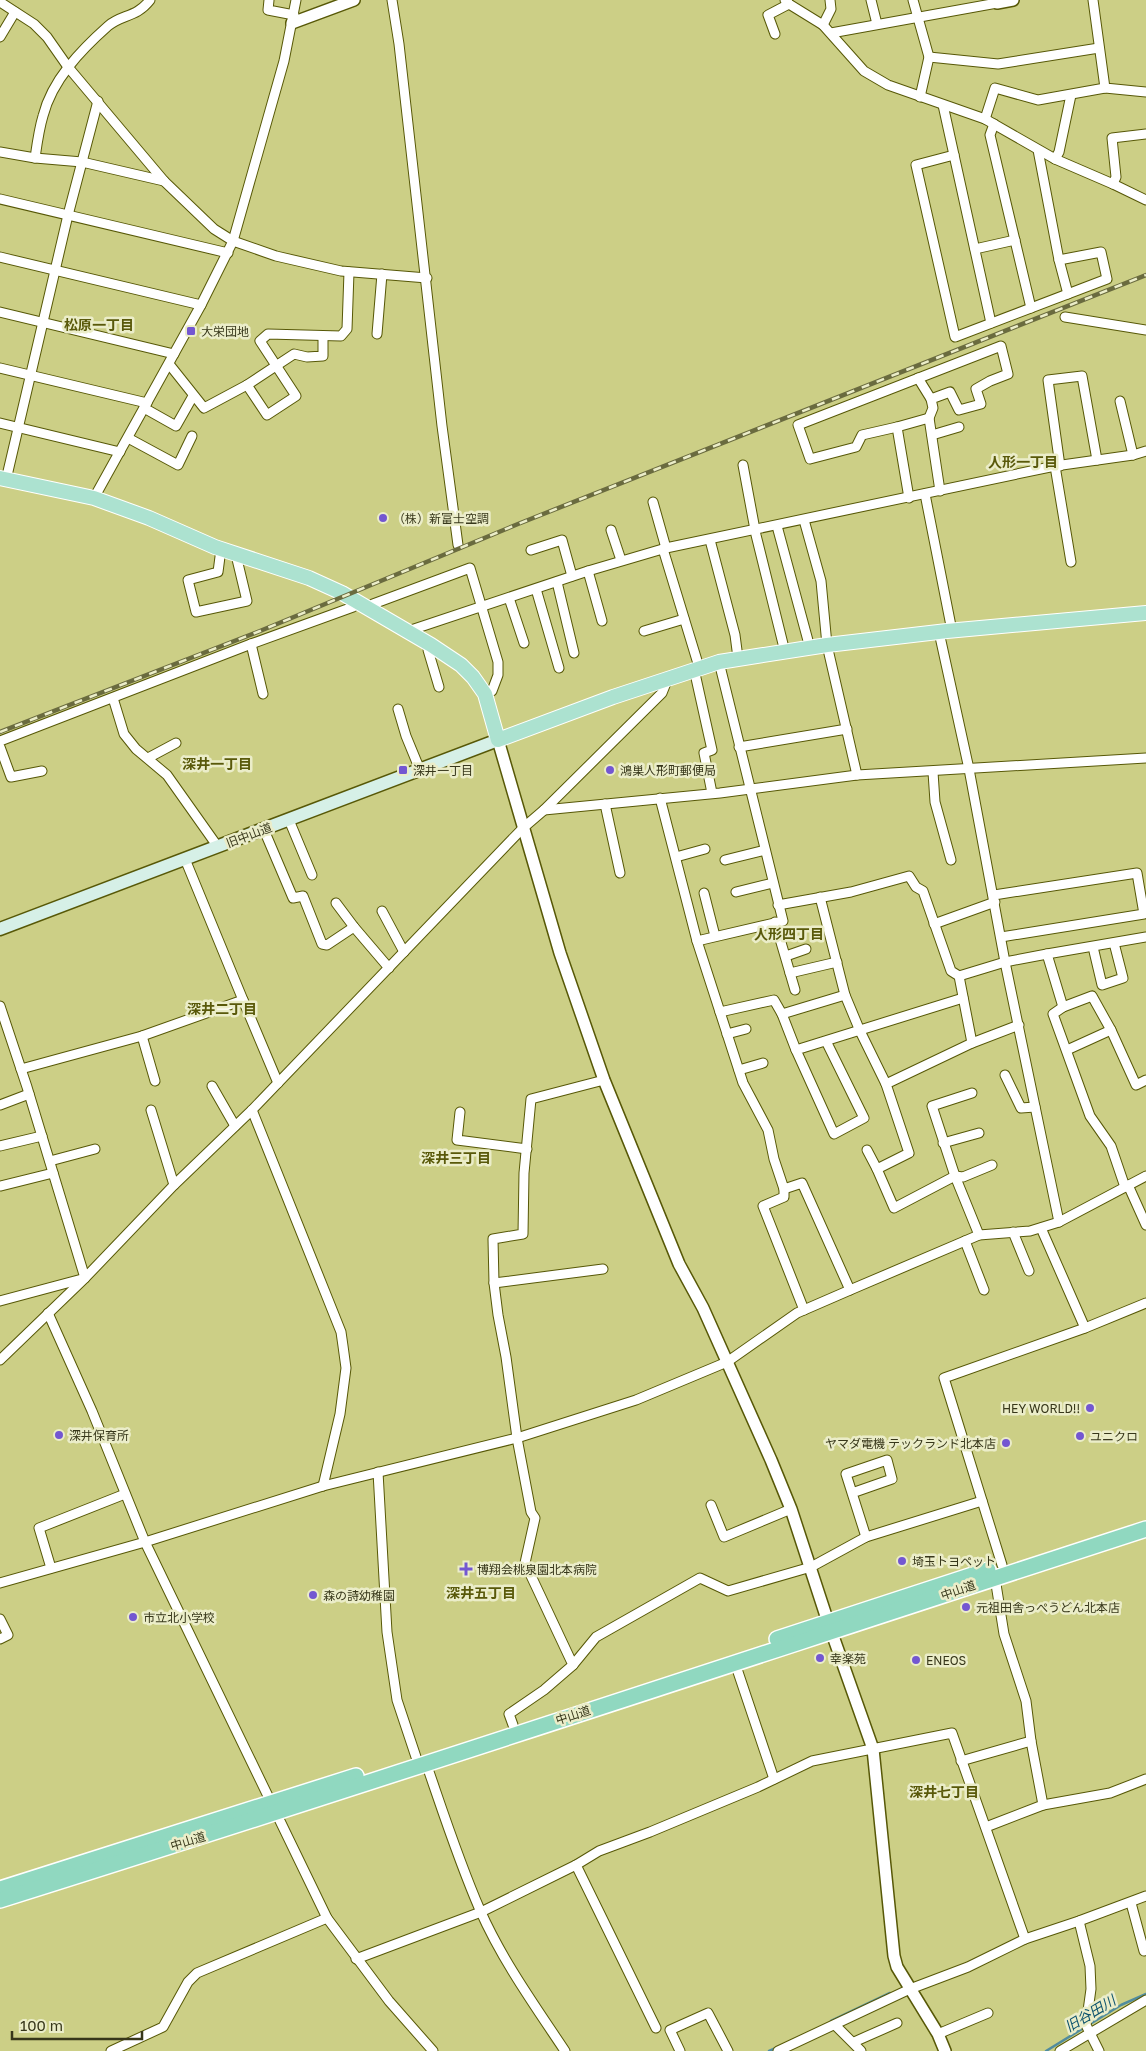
<svg xmlns="http://www.w3.org/2000/svg" width="1146" height="2051" font-family="'Golos Text','Noto Sans JP',sans-serif">
	<style>
		.lines { fill: none; stroke-linecap: round; stroke-linejoin: round }
		.stream { stroke: #518c9e; stroke-width: 2.5 }
		.minor-casing { stroke: #575807; stroke-width: 11 }
		.tertiary-casing { stroke: #575807; stroke-width: 14 }
		.secondary-casing { stroke: #575807; stroke-width: 15 }
		.primary-casing { stroke: #fff; stroke-width: 16 }
		.trunk-casing { stroke: #fff; stroke-width: 18 }
		.minor { stroke: #fff; stroke-width: 9 }
		.tertiary { stroke: #fff; stroke-width: 11 }
		.secondary { stroke: #d6f0e7; stroke-width: 12 }
		.primary { stroke: #ace2d0; stroke-width: 14 }
		.trunk { stroke: #90d8c0; stroke-width: 15 }
		.rail-casing { stroke: #6a6b3f; stroke-width: 4.5 }
		.rail { stroke: #ebedc9; stroke-width: 2.5; stroke-dasharray: 8; stroke-linecap: butt }
		.poi-dot { fill: #7357d1; stroke: #ebedc9; stroke-width: 2 }
		.labels { text-anchor: middle; dominant-baseline: central; stroke-width: 5; stroke-linejoin: round; paint-order: stroke }
		.poi-label { font-size: 12px; fill: #37371a; stroke: #ebedc9; text-anchor: start }
		.street-label { font-size: 12px; fill: #37371a; stroke: #ebedc9 }
		.neighbourhood-label { font-size: 14px; font-weight: bold; fill: #59590a; stroke: #ebedc9 }
		.water-label { font-size: 14px; font-style: italic; fill: #0d536d; stroke: #ebedc9 }
	</style>
	<rect width="100%" height="100%" fill="#cccf86"/>
	<g class="lines">
		<!-- stream -->
		<g class="stream">
			<path d="M831,2021L890,1993"/>
			<path d="M769,2051L776,2048"/>
			<path d="M1046,2051L1121,2005L1146,1994"/>
		</g>
		<defs>
			<g id="minor">
				<path d="M269,0L268,10L294,15"/>
				<path d="M392,0L399,44L442,426L458,545"/>
				<path d="M785,0L789,4L823,25L864,71L888,85L985,119L1055,159L1113,184L1146,200"/>
				<path d="M871,0L877,24"/>
				<path d="M913,0L929,57L920,97"/>
				<path d="M1093,0L1105,88L1146,92"/>
				<path d="M0,2L34,24L47,37L68,67L164,181L214,229L233,241L276,256L341,271L427,278"/>
				<path d="M823,25L831,9L830,0"/>
				<path d="M831,33L997,3V0"/>
				<path d="M775,34L768,15L789,4"/>
				<path d="M0,37L15,12"/>
				<path d="M929,57L998,64L1099,48"/>
				<path d="M943,105L991,323"/>
				<path d="M985,119L995,88L1038,100L1105,88"/>
				<path d="M994,124L990,135L1031,308"/>
				<path d="M1038,150L1059,260L1068,294"/>
				<path d="M0,152L35,158L82,162L164,181"/>
				<path d="M954,155L916,165L955,337L1107,279L1101,252L1059,260"/>
				<path d="M35,158C37,144 39,129 43,116C52,80 81,50 108,26C122,14 136,18 150,0"/>
				<path d="M1055,159L1059,152L1071,95"/>
				<path d="M1113,184L1116,177L1112,138L1146,134"/>
				<path d="M0,199L228,253"/>
				<path d="M975,249L1015,240"/>
				<path d="M0,257L201,305"/>
				<path d="M0,312L174,354"/>
				<path d="M1065,317L1146,330"/>
				<path d="M377,334L382,274"/>
				<path d="M169,364L204,408L247,385L294,354L307,357L323,356V336"/>
				<path d="M0,368L147,403"/>
				<path d="M918,378L931,399"/>
				<path d="M247,385L267,415L296,396L260,341L268,334L341,336L347,329L349,272"/>
				<path d="M1120,401L1133,455"/>
				<path d="M144,408L176,426L193,396"/>
				<path d="M0,423L120,452"/>
				<path d="M897,427L862,435L856,447L810,459L798,425L1001,346L1008,374L990,381L976,389L981,404L959,410L950,392L931,399L933,408L929,418"/>
				<path d="M932,435L959,427"/>
				<path d="M128,438L178,465L192,436"/>
				<path d="M743,465L756,535L785,652"/>
				<path d="M1055,466L1071,562"/>
				<path d="M1060,466L1048,380L1082,376L1097,460"/>
				<path d="M6,480L68,215L98,101"/>
				<path d="M925,494L952,631"/>
				<path d="M94,498L201,305L233,241L284,61L296,0"/>
				<path d="M909,498L897,427L929,418L940,491"/>
				<path d="M653,502L666,548"/>
				<path d="M804,520L821,581L827,645L857,775"/>
				<path d="M777,526L810,648"/>
				<path d="M611,530L621,560"/>
				<path d="M710,540L735,635L738,658"/>
				<path d="M221,549L218,572L188,580L196,612L247,601L236,555"/>
				<path d="M663,549L699,667"/>
				<path d="M531,550L562,540L572,576"/>
				<path d="M588,571L602,621"/>
				<path d="M557,582L574,653"/>
				<path d="M536,589L559,668"/>
				<path d="M509,598L524,643"/>
				<path d="M367,608L373,604L470,568L498,662V675L492,691L485,694"/>
				<path d="M644,631L684,619"/>
				<path d="M409,632L411,630L588,571L666,548L1055,466L1133,455L1146,451"/>
				<path d="M939,632L969,769L1005,962L1059,1222"/>
				<path d="M251,644L263,694"/>
				<path d="M431,645L428,650L439,687"/>
				<path d="M694,669L712,750L704,753L712,793"/>
				<path d="M113,698L124,734L136,749L167,775L218,847"/>
				<path d="M398,709L406,736L420,770"/>
				<path d="M0,741L251,644L353,607L358,603"/>
				<path d="M0,747L11,777L42,771"/>
				<path d="M739,747L847,729"/>
				<path d="M148,758L176,743"/>
				<path d="M933,772L935,802L951,860"/>
				<path d="M660,798L697,941L743,1083L768,1130L774,1159L784,1189L802,1183L850,1290"/>
				<path d="M605,804L620,873"/>
				<path d="M544,810L720,793L857,775L1146,758"/>
				<path d="M289,820L312,875"/>
				<path d="M264,830L293,898L303,896L322,944L327,945L354,927"/>
				<path d="M676,857L705,849"/>
				<path d="M185,859L243,1000"/>
				<path d="M725,860L765,850"/>
				<path d="M736,892L773,883"/>
				<path d="M704,893L715,936"/>
				<path d="M994,895L1137,873L1144,914L1001,937"/>
				<path d="M820,897L845,995L860,1031L886,1084"/>
				<path d="M336,903L354,927L389,968"/>
				<path d="M778,905L851,892L909,876L916,887L923,891L951,971L959,976L972,1043"/>
				<path d="M382,911L404,952"/>
				<path d="M775,922L795,990"/>
				<path d="M934,924L995,902"/>
				<path d="M697,941L783,921L719,662"/>
				<path d="M1093,947L1102,985L1123,978L1114,943"/>
				<path d="M1047,954L1146,937"/>
				<path d="M786,956L806,949"/>
				<path d="M790,973L837,962"/>
				<path d="M959,976L1005,962L1047,954L1063,1007L1092,996L1111,1030L1136,1085L1146,1080"/>
				<path d="M0,1006L27,1087L85,1278"/>
				<path d="M1063,1007L1053,1014L1090,1116L1111,1146L1125,1187"/>
				<path d="M720,1012L774,1000L782,1014L796,1050"/>
				<path d="M782,1014L845,995"/>
				<path d="M727,1034L746,1029"/>
				<path d="M142,1036L155,1081"/>
				<path d="M826,1041L864,1118L834,1134L796,1050L963,998"/>
				<path d="M1067,1050L1111,1030"/>
				<path d="M21,1069L142,1036L243,1000L278,1083"/>
				<path d="M739,1070L763,1063"/>
				<path d="M1005,1075L1021,1108L1035,1107"/>
				<path d="M212,1086L235,1126"/>
				<path d="M972,1093L932,1106L955,1176L979,1235"/>
				<path d="M0,1105L29,1094"/>
				<path d="M151,1110L174,1185"/>
				<path d="M252,1110L325,1292L341,1332L343,1346L346,1368L340,1414L323,1486"/>
				<path d="M460,1112L457,1140L527,1149"/>
				<path d="M943,1143L979,1133"/>
				<path d="M0,1146L42,1136"/>
				<path d="M867,1150L877,1169"/>
				<path d="M50,1161L95,1149"/>
				<path d="M992,1165L963,1177L955,1176L894,1208L877,1169L909,1153L886,1084L972,1043L1019,1025"/>
				<path d="M1128,1185L1146,1225"/>
				<path d="M1,1186L53,1173"/>
				<path d="M784,1189V1197L763,1206L804,1310"/>
				<path d="M1041,1228L1085,1328"/>
				<path d="M1013,1232L1029,1271"/>
				<path d="M965,1241L984,1290"/>
				<path d="M494,1283L603,1269"/>
				<path d="M0,1301L82,1279"/>
				<path d="M48,1313L92,1411L145,1542L327,1918L389,2001L433,2051"/>
				<path d="M0,1360L85,1278L174,1185L252,1110L523,828L544,810L662,693L668,678"/>
				<path d="M378,1472L387,1632L397,1700L416,1757"/>
				<path d="M852,1493L892,1479L887,1460L846,1474L866,1537"/>
				<path d="M711,1505L724,1537L791,1509"/>
				<path d="M1002,1565L944,1378L1085,1328L1146,1303"/>
				<path d="M51,1568L39,1528L125,1494"/>
				<path d="M0,1583L145,1542L323,1486L517,1438L636,1400L727,1362L797,1313L850,1290L979,1235L1030,1231L1059,1222L1146,1176"/>
				<path d="M0,1619L8,1635L0,1639"/>
				<path d="M735,1663L774,1779"/>
				<path d="M573,1665L596,1637L700,1578L728,1591L811,1567L866,1537L982,1501"/>
				<path d="M513,1725L509,1714L544,1690L573,1665L525,1563L535,1518L531,1512L517,1438L506,1357L498,1315L494,1283L493,1239L523,1234L524,1173L531,1099L604,1080"/>
				<path d="M961,1761L1031,1741"/>
				<path d="M426,1763C443,1812 459,1862 480,1910C502,1960 535,2006 565,2051"/>
				<path d="M1043,1805L1110,1793L1146,1779"/>
				<path d="M986,1827L1043,1805L1031,1741L1026,1701L1004,1634L995,1578"/>
				<path d="M576,1865L656,2028"/>
				<path d="M1131,1903L1144,1951"/>
				<path d="M1079,1921L1090,1966L1091,1989L1086,2025L1099,2051"/>
				<path d="M356,1959L481,1912L576,1865L599,1851L650,1832L758,1787L812,1761L952,1733L1025,1939"/>
				<path d="M835,2025L861,2051"/>
				<path d="M938,2034L988,2013"/>
				<path d="M854,2042L897,2023"/>
				<path d="M111,2051L163,2027L188,1982L197,1973L327,1918"/>
				<path d="M680,2051L670,2030L708,2013L728,2051"/>
				<path d="M778,2051L910,1989L968,1967L1025,1939L1079,1921L1146,1896"/>
				<path d="M1060,2051L1146,2000"/>
			</g>
			<g id="tertiary">
				<path d="M997,3L1013,0"/>
				<path d="M292,23L354,0"/>
				<path d="M498,740L560,953L604,1080L679,1264L703,1308L771,1460L791,1509L828,1622L873,1749L894,1956L897,1967L938,2034L945,2051"/>
			</g>
			<path id="secondary" d="M0,929L498,740"/>
			<path id="primary" d="M0,478L94,498L149,518L215,547L309,578L342,593L431,645L461,665L473,677L485,694L498,740L613,697L719,662L827,645L947,631L1146,613"/>
			<g id="trunk">
				<path d="M777,1639L988,1570"/>
				<path d="M0,1889L356,1776"/>
				<path d="M0,1900C383,1780 764,1653 1146,1529"/>
			</g>
		</defs>
		<!-- minor casing -->
		<use href="#minor" class="minor-casing"/>
		<!-- tertiary casing -->
		<use href="#tertiary" class="tertiary-casing"/>
		<!-- secondary casing -->
		<use href="#secondary" class="secondary-casing"/>
		<!-- primary casing -->
		<use href="#primary" class="primary-casing"/>
		<!-- trunk casing -->
		<use href="#trunk" class="trunk-casing"/>
		<!-- minor -->
		<use href="#minor" class="minor"/>
		<!-- tertiary -->
		<use href="#tertiary" class="tertiary"/>
		<!-- secondary -->
		<use href="#secondary" class="secondary"/>
		<!-- primary -->
		<use href="#primary" class="primary"/>
		<!-- trunk -->
		<use href="#trunk" class="trunk"/>
		<defs>
			<path id="rail" d="M0,732L260,631L518,524L1146,275"/>
		</defs>
		<!-- rail casing -->
		<use href="#rail" class="rail-casing"/>
		<!-- rail -->
		<use href="#rail" class="rail"/>
	</g>
	<!-- markers -->
	<g class="poi-dot">
		<rect x="186" y="326" width="10" height="10" rx="2.5"/>
		<circle cx="383" cy="518" r="5"/>
		<rect x="398" y="765" width="10" height="10" rx="2.5"/>
		<circle cx="610" cy="770" r="5"/>
		<circle cx="1090" cy="1408" r="5"/>
		<circle cx="59" cy="1435" r="5"/>
		<circle cx="1080" cy="1436" r="5"/>
		<circle cx="1006" cy="1443" r="5"/>
		<circle cx="902" cy="1561" r="5"/>
		<path d="M463.5 1561.5h5v5h5v5h-5v5h-5v-5h-5v-5h5z"/>
		<circle cx="313" cy="1595" r="5"/>
		<circle cx="966" cy="1607" r="5"/>
		<circle cx="133" cy="1617" r="5"/>
		<circle cx="820" cy="1658" r="5"/>
		<circle cx="916" cy="1660" r="5"/>
	</g>
	<g class="labels">
		<!-- poi labels -->
		<g class="poi-label">
			<text x="201" y="331">大栄団地</text>
			<text x="393" y="518">（株）新富士空調</text>
			<text x="413" y="770">深井一丁目</text>
			<text x="620" y="770">鴻巣人形町郵便局</text>
			<text x="1080" y="1408" text-anchor="end">HEY WORLD!!</text>
			<text x="69" y="1435">深井保育所</text>
			<text x="1090" y="1436">ユニクロ</text>
			<text x="996" y="1443" text-anchor="end">ヤマダ電機 テックランド北本店</text>
			<text x="912" y="1561">埼玉トヨペット</text>
			<text x="477" y="1569">博翔会桃泉園北本病院</text>
			<text x="323" y="1595">森の詩幼稚園</text>
			<text x="976" y="1607">元祖田舎っぺうどん北本店</text>
			<text x="143" y="1617">市立北小学校</text>
			<text x="830" y="1658">幸楽苑</text>
			<text x="926" y="1660">ENEOS</text>
		</g>
		<!-- street labels -->
		<g class="street-label">
			<text transform="translate(249 835) rotate(-21)">旧中山道</text>
			<text transform="translate(958 1590) rotate(-19)">中山道</text>
			<text transform="translate(573 1715) rotate(-18)">中山道</text>
			<text transform="translate(188 1841) rotate(-17)">中山道</text>
		</g>
		<!-- neighbourhood labels -->
		<g class="neighbourhood-label">
			<text x="99" y="324">松原一丁目</text>
			<text x="1023" y="461">人形一丁目</text>
			<text x="217" y="763">深井一丁目</text>
			<text x="789" y="933">人形四丁目</text>
			<text x="222" y="1008">深井二丁目</text>
			<text x="456" y="1157">深井三丁目</text>
			<text x="481" y="1592">深井五丁目</text>
			<text x="944" y="1791">深井七丁目</text>
		</g>
		<!-- water labels -->
		<g class="water-label">
			<text transform="translate(1090 2013) rotate(-31)">旧谷田川</text>
		</g>
	</g>
	<!-- scale -->
	<path d="M12 2031v8h130v-8" fill="none" stroke="#37371a" stroke-width="2.5"/>
	<text x="20" y="2031" font-size="15" fill="#37371a" stroke="#ebedc9" stroke-width="4" paint-order="stroke">100 m</text>
</svg>
